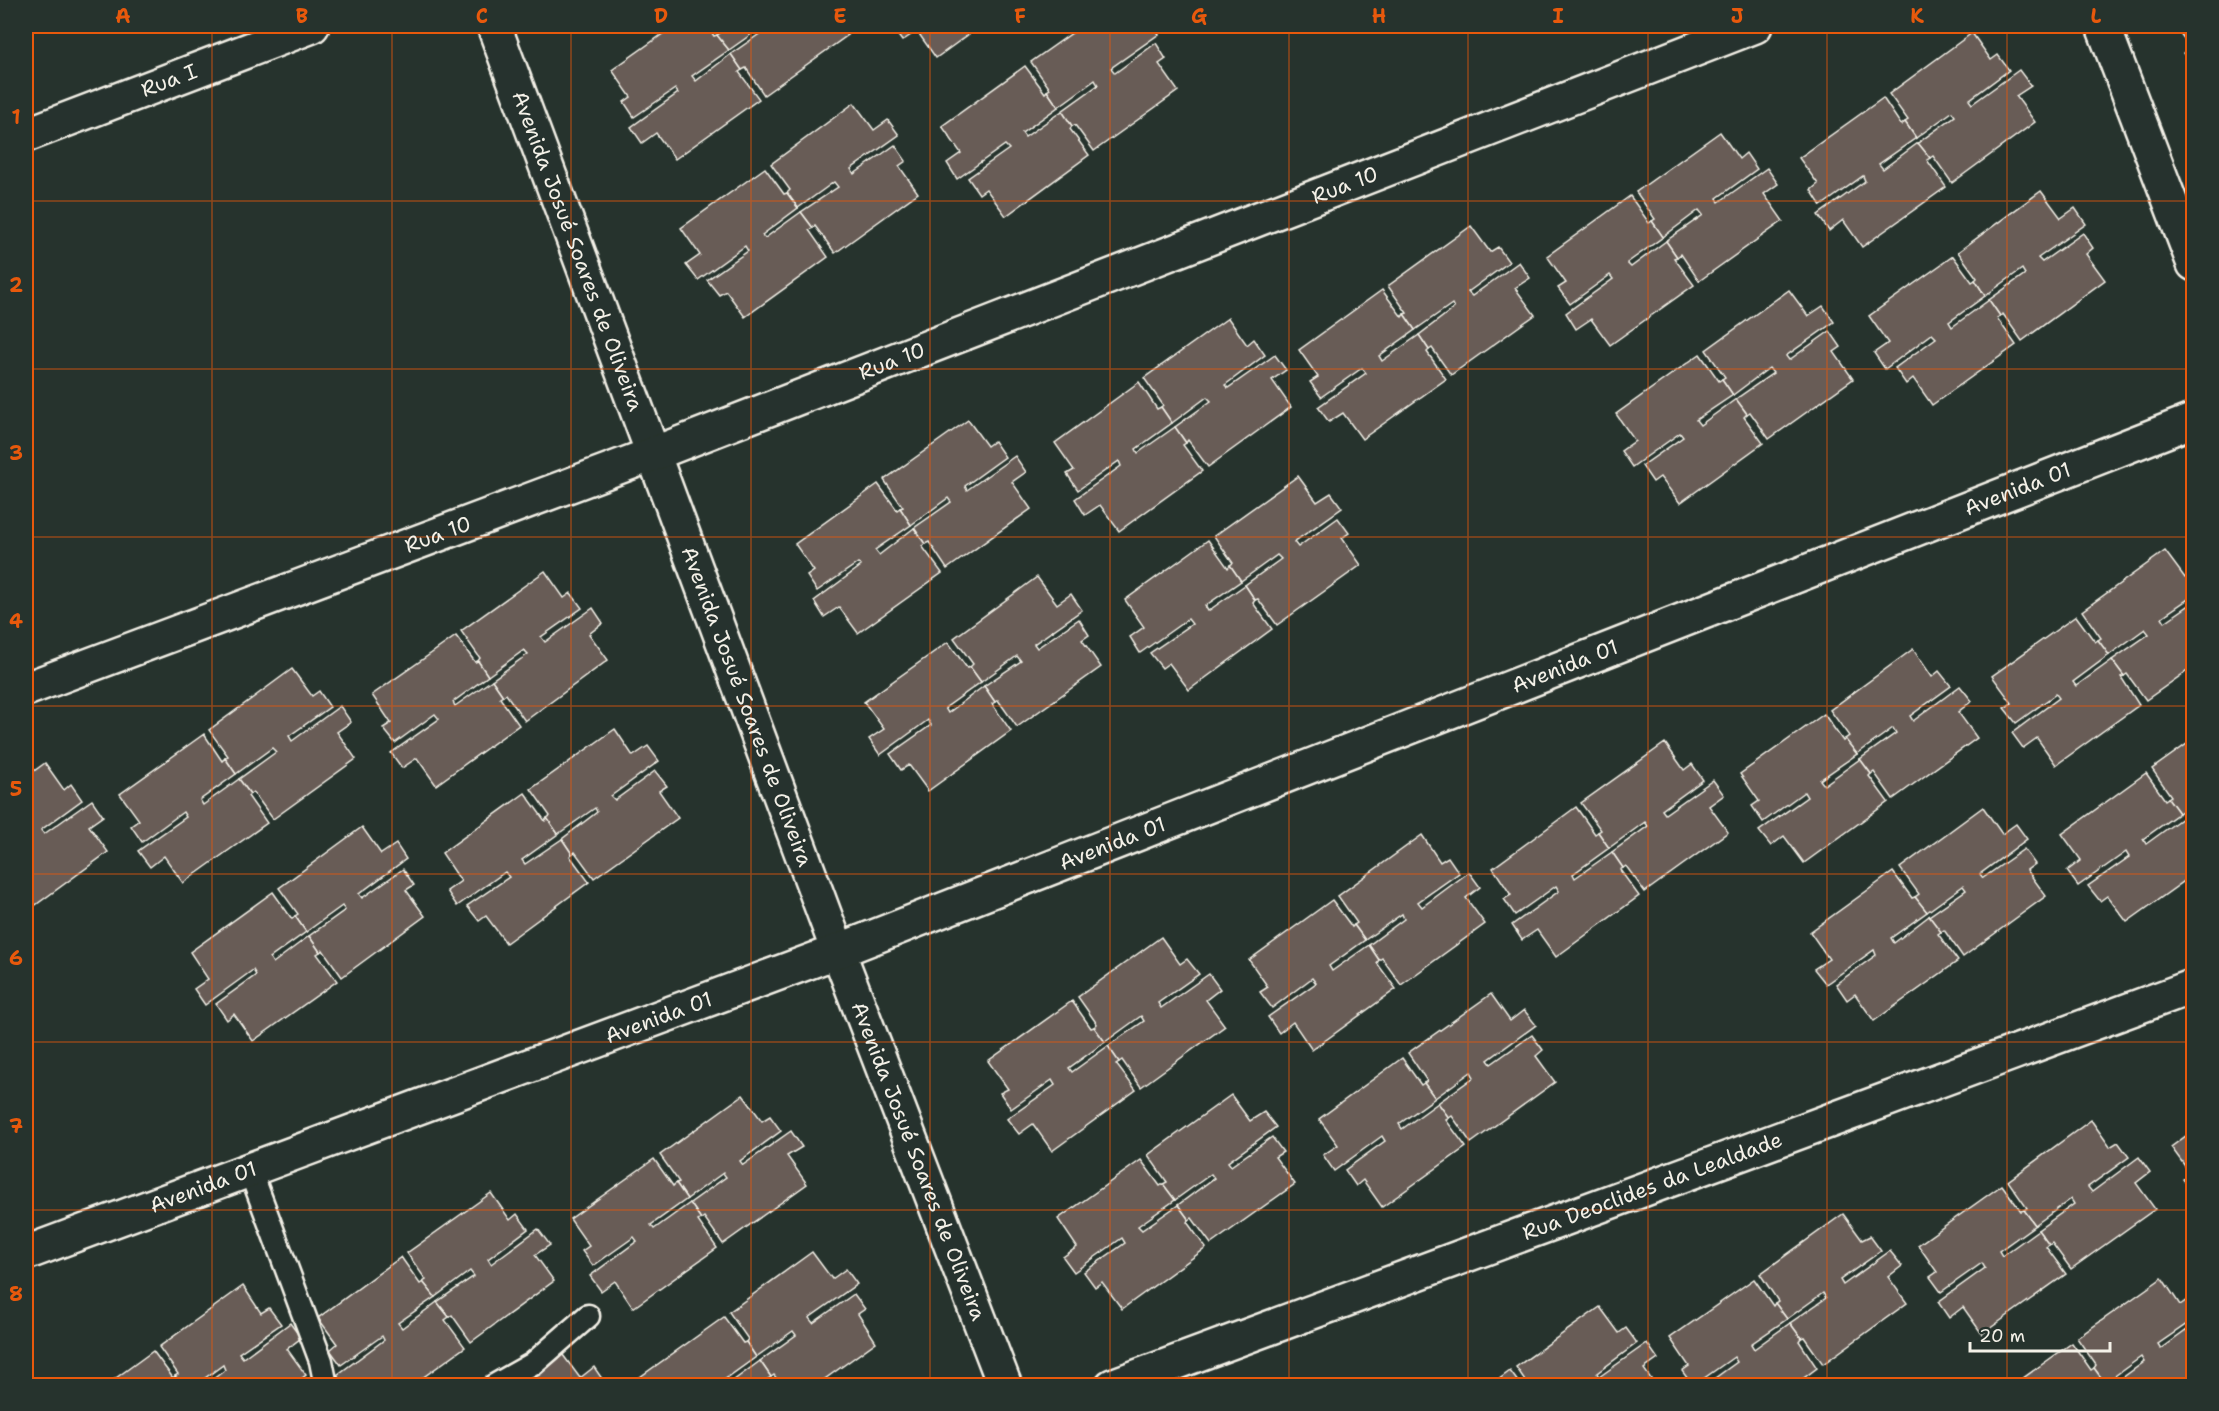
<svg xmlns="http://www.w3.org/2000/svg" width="2219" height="1411" font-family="'Shantell Sans',sans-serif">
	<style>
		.building { fill: #685c57; stroke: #f4f1e8; stroke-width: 1.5 }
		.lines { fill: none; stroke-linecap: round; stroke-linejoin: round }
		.lane-casing { stroke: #f4f1e8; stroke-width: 27 }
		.street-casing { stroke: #f4f1e8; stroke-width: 38 }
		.lane { stroke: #26332d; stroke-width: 22 }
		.street { stroke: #26332d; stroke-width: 33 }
		.grid { fill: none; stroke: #e8590c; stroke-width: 1.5; stroke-opacity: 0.55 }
		.labels { text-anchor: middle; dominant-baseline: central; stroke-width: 5; stroke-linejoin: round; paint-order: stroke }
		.street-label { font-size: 21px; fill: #f4f1e8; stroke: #26332d }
		.neatline { fill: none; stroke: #e8590c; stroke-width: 2 }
		.grid-label { font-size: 20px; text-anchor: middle; font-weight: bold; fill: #e8590c }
	</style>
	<rect width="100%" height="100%" fill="#26332d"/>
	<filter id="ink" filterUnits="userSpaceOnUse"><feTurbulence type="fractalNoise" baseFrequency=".0167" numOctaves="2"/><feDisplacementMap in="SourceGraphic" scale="12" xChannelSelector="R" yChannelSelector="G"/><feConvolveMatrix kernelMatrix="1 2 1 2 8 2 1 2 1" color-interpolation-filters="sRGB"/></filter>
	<g filter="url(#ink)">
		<!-- building -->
		<g class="building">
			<path d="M674,26H707L714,36L717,35L729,50L692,76L696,81L731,54L742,70L739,72L759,99L675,159L656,133L642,143L631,127L678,93L675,89L634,117L624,102L631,97L612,70Z"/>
			<path d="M715,26H763L729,50L717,35L720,33Z"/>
			<path d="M766,26H841L848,35L764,95L746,68L742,70L731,54L768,28Z"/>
			<path d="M891,26H980L936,58L917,31L902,41Z"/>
			<path d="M1082,26H1131L1134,28L1138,26H1153L1159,34L1111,68L1115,73L1156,43L1166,59L1159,64L1178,91L1094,151L1075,125L1072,126L1062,111L1098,85L1095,80L1058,107L1047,91L1050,89L1031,62Z"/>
			<path d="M2175,26H2194V67L2183,53L2190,47Z"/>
			<path d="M1972,33L1991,60L1998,55L2009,70L1969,100L1972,104L2019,70L2031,86L2016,96L2035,122L1952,183L1933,156L1930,158L1918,143L1955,116L1952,112L1916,138L1905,122L1908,120L1889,94Z"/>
			<path d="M1025,66L1045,93L1047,91L1058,107L1022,133L1025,137L1062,111L1072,126L1070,129L1089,155L1006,216L986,189L979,194L968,178L1009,149L1005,145L957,179L947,163L961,153L942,126Z"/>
			<path d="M1883,98L1901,125L1905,122L1916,138L1879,164L1883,169L1918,143L1930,158L1927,160L1946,187L1862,247L1843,220L1829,231L1818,215L1865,181L1863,176L1821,206L1811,190L1818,184L1799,158Z"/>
			<path d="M854,103L874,130L888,120L899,135L851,169L854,174L895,145L906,161L899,166L918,193L835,253L815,226L813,228L801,212L838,187L834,182L798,208L787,193L790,190L771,164Z"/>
			<path d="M1720,132L1739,159L1746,153L1757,169L1717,198L1719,202L1767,168L1778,184L1764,194L1783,221L1699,281L1681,254L1677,257L1666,241L1703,215L1699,210L1663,237L1652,221L1655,219L1636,192Z"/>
			<path d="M765,168L784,194L787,193L798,208L762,235L765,238L801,212L813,228L809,230L828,257L745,317L726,291L719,295L707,280L748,251L745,246L698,280L686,265L700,255L681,228Z"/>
			<path d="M2041,191L2061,218L2075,208L2086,224L2038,258L2042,262L2083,233L2093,248L2086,254L2105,280L2022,341L2003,314L2000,316L1989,300L2025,274L2022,269L1985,296L1975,280L1977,278L1958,252Z"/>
			<path d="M1630,196L1649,223L1652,221L1663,237L1627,263L1631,267L1666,241L1677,257L1674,258L1694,285L1610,345L1591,319L1576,329L1566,313L1613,279L1610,275L1570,304L1558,288L1566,283L1547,256Z"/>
			<path d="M1471,226L1490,252L1498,247L1509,262L1468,292L1472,296L1519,262L1530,278L1515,288L1535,315L1451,375L1432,348L1429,350L1419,335L1454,308L1452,304L1415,330L1404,314L1407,313L1388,286Z"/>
			<path d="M1953,256L1972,282L1975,280L1985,296L1949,322L1952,327L1989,300L2000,316L1997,318L2016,345L1932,405L1913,378L1906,384L1895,368L1936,338L1932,334L1885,369L1874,353L1888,343L1869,316Z"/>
			<path d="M1382,290L1402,317L1404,314L1415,330L1379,356L1382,361L1419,335L1429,350L1427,352L1446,379L1362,439L1343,413L1329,422L1318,407L1366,373L1362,368L1321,397L1310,382L1318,377L1299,350Z"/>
			<path d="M1789,290L1808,316L1823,306L1834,322L1786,356L1789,360L1830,331L1841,347L1834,352L1853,379L1769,439L1750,412L1747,414L1736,399L1773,373L1769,368L1733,395L1722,379L1725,377L1706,350Z"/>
			<path d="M1228,318L1247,345L1254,339L1265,355L1225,385L1228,388L1275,355L1286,370L1272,380L1291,407L1208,467L1188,440L1186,443L1175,427L1211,401L1207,397L1172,423L1161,407L1163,405L1144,378Z"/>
			<path d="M1700,354L1719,381L1722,379L1733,395L1696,420L1700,425L1736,399L1747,414L1744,417L1763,443L1680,503L1660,477L1653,482L1642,466L1683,437L1680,433L1632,467L1621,451L1635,441L1616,414Z"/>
			<path d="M1139,382L1157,409L1161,407L1172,423L1136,449L1138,453L1175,427L1186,443L1183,445L1202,471L1119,531L1100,505L1085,515L1075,499L1121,466L1119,461L1078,490L1067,474L1074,470L1055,443Z"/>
			<path d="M968,420L987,446L994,441L1005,457L965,486L967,490L1015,456L1026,472L1012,482L1031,509L947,569L929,542L925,544L914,528L951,502L948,498L911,525L900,508L903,507L884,480Z"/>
			<path d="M1298,476L1317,502L1331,493L1342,508L1294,542L1298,547L1338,518L1349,533L1342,538L1361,565L1277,625L1258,599L1255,600L1245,585L1281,559L1277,555L1241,581L1230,565L1233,563L1214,536Z"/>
			<path d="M878,484L897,510L900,508L911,525L875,550L879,555L914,528L925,544L922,546L942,573L858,633L839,607L824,617L814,601L861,566L858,563L817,591L807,576L814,571L795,544Z"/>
			<path d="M1208,540L1228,568L1230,565L1241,581L1205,606L1208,611L1245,585L1255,600L1253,603L1272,629L1189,690L1169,663L1162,668L1150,653L1192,624L1188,619L1140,653L1130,637L1144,627L1125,600Z"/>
			<path d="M2165,551L2185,578L2192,573L2194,575V595L2162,617L2165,622L2194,602V666L2146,700L2127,674L2124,676L2112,660L2149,634L2145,629L2109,655L2098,640L2101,638L2082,611Z"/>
			<path d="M545,571L564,598L571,593L582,608L541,637L545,642L593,608L603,623L589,634L608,660L525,721L506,694L503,696L492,680L528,654L524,650L488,676L478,661L480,658L461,631Z"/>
			<path d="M1037,577L1057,604L1071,594L1082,610L1034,644L1037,648L1079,619L1089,635L1082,640L1101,667L1017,727L998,700L995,702L984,686L1021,661L1017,656L981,682L970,667L973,664L954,638Z"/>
			<path d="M2076,616L2095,642L2098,640L2109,655L2073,682L2076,686L2112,660L2124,676L2121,677L2139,705L2056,765L2037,738L2023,748L2012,733L2059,698L2056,694L2016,723L2004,708L2012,703L1992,676Z"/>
			<path d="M456,636L475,662L478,661L488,676L453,702L455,706L492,680L503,696L500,698L519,725L436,785L417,758L402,768L391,753L439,719L435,714L395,743L383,728L391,723L372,695Z"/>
			<path d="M948,642L967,668L970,667L981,682L945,708L948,713L984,686L995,702L992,704L1011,731L928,791L909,765L901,770L890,754L931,725L928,720L880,755L869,739L884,729L864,702Z"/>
			<path d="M1913,649L1932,677L1939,671L1951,686L1910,716L1913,721L1960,686L1972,701L1958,712L1977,738L1893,799L1874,772L1871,774L1860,759L1896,733L1893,728L1857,754L1845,739L1849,736L1830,710Z"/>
			<path d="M292,669L312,696L319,691L330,707L289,736L292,741L340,706L351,722L337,732L356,759L273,819L253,792L250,794L239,779L276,752L272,748L236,774L225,758L228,756L209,730Z"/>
			<path d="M1824,714L1843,741L1845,739L1857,754L1820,780L1824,785L1860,759L1871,774L1869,776L1888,802L1804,863L1784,836L1771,846L1759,831L1807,797L1804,792L1763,822L1752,806L1759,801L1740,774Z"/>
			<path d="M615,729L633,756L648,746L659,761L611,796L615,800L655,771L667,786L659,791L678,818L594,878L575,852L572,854L562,839L597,812L595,808L558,834L547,818L550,816L531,789Z"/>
			<path d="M204,734L222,761L225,758L236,774L200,800L203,805L239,779L250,794L248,796L267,823L183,883L164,856L150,867L138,851L186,817L183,812L142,842L131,826L139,820L120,794Z"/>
			<path d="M2194,739V803L2179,813L2168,798L2171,796L2152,769Z"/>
			<path d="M1665,743L1684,770L1692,764L1703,780L1662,810L1665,814L1713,780L1724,795L1709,806L1728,832L1645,892L1626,866L1623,868L1612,852L1648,826L1645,822L1609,848L1598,832L1601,830L1581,803Z"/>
			<path d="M45,763L64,790L71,784L82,800L41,830L44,834L92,800L103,816L89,826L108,852L26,912V848L28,846L26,844V777Z"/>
			<path d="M2146,773L2165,800L2168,798L2179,813L2143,839L2146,844L2182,818L2193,833L2191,835L2194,839V874L2127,922L2107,896L2100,901L2088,886L2129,857L2126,852L2078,886L2067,871L2081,860L2062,834Z"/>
			<path d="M525,793L545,821L547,818L558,834L522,860L525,864L562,839L572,854L570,856L589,882L506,943L486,916L479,921L467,906L509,877L505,872L457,906L447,891L461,881L442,853Z"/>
			<path d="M1576,807L1595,834L1598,832L1609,848L1573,874L1575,878L1612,852L1623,868L1620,870L1639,896L1556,957L1537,930L1522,940L1512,925L1559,891L1556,886L1515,915L1504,899L1511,895L1493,868Z"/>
			<path d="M1983,807L2002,834L2016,824L2027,839L1980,874L1983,878L2024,849L2035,864L2027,870L2046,896L1963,957L1944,930L1941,932L1929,916L1966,890L1963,886L1927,912L1915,897L1919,894L1900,868Z"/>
			<path d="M2194,810V833H2193L2182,818Z"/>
			<path d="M362,827L381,854L396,844L406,859L359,894L362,898L403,869L414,885L406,890L425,916L342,977L323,950L320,952L309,936L345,910L342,906L306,932L295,916L298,914L279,888Z"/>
			<path d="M1422,835L1440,862L1448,857L1459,873L1418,902L1422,907L1469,872L1480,887L1466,898L1485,924L1401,985L1382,958L1379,960L1369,945L1404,919L1402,914L1365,940L1354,925L1357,923L1338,896Z"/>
			<path d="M1893,872L1912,898L1915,897L1927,912L1891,938L1894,943L1929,916L1941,932L1938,934L1958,961L1874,1021L1855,994L1847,1000L1836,984L1876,955L1874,950L1826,984L1814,969L1829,959L1810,932Z"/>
			<path d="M273,892L292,919L295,916L306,932L270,958L273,963L309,936L320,952L317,954L337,981L253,1041L234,1014L227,1020L216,1004L256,975L253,970L205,1005L194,989L208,979L190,952Z"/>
			<path d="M1332,900L1352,927L1354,925L1365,940L1329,966L1332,971L1369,945L1379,960L1377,963L1396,989L1312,1050L1293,1022L1279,1033L1268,1017L1316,983L1312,978L1272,1008L1260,992L1268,987L1249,960Z"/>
			<path d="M1161,937L1180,964L1187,959L1199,974L1158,1003L1161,1008L1209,974L1220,989L1206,1000L1225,1026L1141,1087L1122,1060L1119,1062L1108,1046L1144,1021L1141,1016L1105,1042L1094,1027L1097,1024L1078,997Z"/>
			<path d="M1491,994L1510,1021L1524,1010L1536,1025L1488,1060L1491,1064L1532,1035L1543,1050L1536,1056L1555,1082L1471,1143L1452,1116L1449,1118L1438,1103L1474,1077L1471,1072L1435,1098L1424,1083L1427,1081L1408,1053Z"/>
			<path d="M1072,1001L1091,1028L1094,1027L1105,1042L1069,1068L1072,1072L1108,1046L1119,1062L1116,1064L1136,1090L1052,1151L1033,1124L1019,1134L1007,1119L1055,1085L1052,1080L1011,1109L1000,1093L1008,1089L988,1061Z"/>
			<path d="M1402,1058L1421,1085L1424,1083L1435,1098L1399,1124L1402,1129L1438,1103L1449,1118L1446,1120L1466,1147L1382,1207L1363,1180L1356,1186L1345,1170L1385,1141L1382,1136L1334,1171L1323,1155L1338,1145L1319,1119Z"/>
			<path d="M743,1095L762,1121L770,1116L781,1131L740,1161L743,1165L791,1131L802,1147L787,1156L807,1184L723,1244L704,1217L701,1219L690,1203L726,1177L723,1173L687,1199L676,1183L679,1182L660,1155Z"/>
			<path d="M1231,1095L1250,1121L1264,1112L1276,1127L1228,1162L1231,1166L1272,1137L1283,1152L1275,1157L1295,1184L1211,1244L1192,1218L1189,1220L1178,1205L1214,1178L1211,1174L1175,1200L1163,1184L1167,1182L1148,1155Z"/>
			<path d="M2091,1120L2110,1147L2118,1142L2129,1157L2088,1187L2092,1192L2139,1157L2150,1172L2136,1183L2155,1209L2071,1269L2052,1243L2049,1245L2038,1230L2074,1204L2071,1199L2035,1225L2024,1210L2027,1208L2008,1181Z"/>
			<path d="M2194,1130V1194L2183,1179L2190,1173L2171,1147Z"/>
			<path d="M654,1159L673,1186L676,1183L687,1199L651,1225L654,1229L690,1203L701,1219L698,1221L717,1248L633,1308L615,1281L601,1291L590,1276L637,1241L634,1237L593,1266L582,1251L589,1246L570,1219Z"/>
			<path d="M1141,1160L1160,1186L1163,1184L1175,1200L1138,1226L1142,1230L1178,1205L1189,1220L1187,1222L1206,1248L1122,1309L1102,1282L1095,1287L1084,1272L1125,1243L1122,1238L1074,1272L1063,1257L1077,1247L1058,1219Z"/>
			<path d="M2002,1185L2021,1211L2024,1210L2035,1225L1999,1251L2002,1256L2038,1230L2049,1245L2046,1247L2066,1274L1982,1334L1963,1307L1949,1318L1938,1302L1985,1268L1982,1263L1941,1292L1930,1277L1937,1272L1918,1245Z"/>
			<path d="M491,1193L510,1220L517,1214L528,1229L488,1259L491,1264L538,1229L550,1245L535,1255L554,1281L471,1342L452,1315L449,1317L437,1302L474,1276L470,1271L435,1297L423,1282L426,1280L407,1253Z"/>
			<path d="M1843,1214L1862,1240L1870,1236L1881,1251L1840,1280L1843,1285L1890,1251L1902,1266L1888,1277L1907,1303L1823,1364L1804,1337L1801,1338L1790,1323L1826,1298L1823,1293L1787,1319L1775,1303L1778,1301L1760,1274Z"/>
			<path d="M812,1252L832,1279L846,1269L857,1284L809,1318L813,1323L854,1294L865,1309L858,1314L876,1342L815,1386H782L774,1375L771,1377L760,1361L796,1335L793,1331L756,1357L746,1342L748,1339L729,1312Z"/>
			<path d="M401,1257L420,1284L423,1282L435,1297L398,1323L402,1328L437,1302L449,1317L445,1320L465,1347L411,1386H367L362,1379L354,1386H345L337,1375L384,1340L382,1336L341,1365L330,1350L337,1344L318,1318Z"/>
			<path d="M2162,1278L2180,1305L2194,1295V1319L2158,1344L2161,1349L2194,1325V1386H2111L2144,1362L2141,1357L2105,1383L2094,1368L2096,1365L2077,1338Z"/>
			<path d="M1754,1279L1773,1306L1775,1303L1787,1319L1751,1344L1754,1349L1790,1323L1801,1338L1799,1341L1817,1368L1793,1386H1704L1737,1362L1734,1357L1693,1386L1682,1371L1689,1366L1670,1338Z"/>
			<path d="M243,1286L261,1313L269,1308L281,1324L239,1353L243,1358L290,1323L301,1338L287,1349L306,1375L292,1386H204L225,1370L223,1365L194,1386H182L175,1376L178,1374L159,1347Z"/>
			<path d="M1600,1307L1619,1333L1626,1328L1637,1343L1597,1373L1599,1377L1647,1343L1658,1359L1644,1369L1656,1386H1529L1516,1367Z"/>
			<path d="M724,1317L743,1343L746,1342L756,1357L720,1383L722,1386H646L640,1377Z"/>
			<path d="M2072,1343L2091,1370L2094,1368L2105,1383L2101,1386H2012Z"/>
			<path d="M153,1351L173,1378L175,1376L182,1386H105Z"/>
			<path d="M560,1351L580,1378L594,1367L605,1383L601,1386H512Z"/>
			<path d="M760,1361L771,1377L768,1379L772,1386H726Z"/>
			<path d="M1510,1371L1521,1386H1490Z"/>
		</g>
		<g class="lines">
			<defs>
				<g id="lane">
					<path d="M250,1170L321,1361L326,1386"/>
					<path d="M494,1386L533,1364L588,1316"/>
				</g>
				<g id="street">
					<path id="s1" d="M494,26L838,951L1005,1386"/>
					<path d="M2103,26L2194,264"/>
					<path id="s2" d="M26,135L312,26"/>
					<path id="s3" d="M26,689L653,454L1755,26"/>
					<path id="s4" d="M26,1253L838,951L2194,420"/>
					<path id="s5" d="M1112,1386L2194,986"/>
				</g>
			</defs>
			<!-- lane casing -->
			<use href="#lane" class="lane-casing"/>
			<!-- street casing -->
			<use href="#street" class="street-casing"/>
			<!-- lane -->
			<use href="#lane" class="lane"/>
			<!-- street -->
			<use href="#street" class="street"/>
		</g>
	</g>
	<!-- grid -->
	<path class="grid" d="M212,26V1386M392,26V1386M571,26V1386M751,26V1386M930,26V1386M1110,26V1386M1289,26V1386M1468,26V1386M1648,26V1386M1827,26V1386M2007,26V1386M26,201H2194M26,369H2194M26,537H2194M26,706H2194M26,874H2194M26,1042H2194M26,1210H2194"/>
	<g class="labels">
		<!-- street labels -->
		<g class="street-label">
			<text stroke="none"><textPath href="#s2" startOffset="153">Rua I</textPath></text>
			<text stroke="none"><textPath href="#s3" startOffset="1412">Rua 10</textPath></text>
			<text stroke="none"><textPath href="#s1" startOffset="240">Avenida Josué Soares de Oliveira</textPath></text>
			<text stroke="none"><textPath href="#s3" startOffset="926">Rua 10</textPath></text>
			<text stroke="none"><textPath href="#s4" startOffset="2133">Avenida 01</textPath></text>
			<text stroke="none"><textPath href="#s3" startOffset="440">Rua 10</textPath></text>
			<text stroke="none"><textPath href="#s4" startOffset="1647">Avenida 01</textPath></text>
			<text stroke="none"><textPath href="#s1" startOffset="726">Avenida Josué Soares de Oliveira</textPath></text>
			<text stroke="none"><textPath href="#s4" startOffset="1161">Avenida 01</textPath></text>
			<text stroke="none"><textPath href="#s4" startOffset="675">Avenida 01</textPath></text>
			<text stroke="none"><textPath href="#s1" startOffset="1212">Avenida Josué Soares de Oliveira</textPath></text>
			<text stroke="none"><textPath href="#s5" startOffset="576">Rua Deoclides da Lealdade</textPath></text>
			<text stroke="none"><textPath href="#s4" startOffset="189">Avenida 01</textPath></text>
		</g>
	</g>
	<!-- margin -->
	<rect width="2219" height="1411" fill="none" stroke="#26332d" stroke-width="66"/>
	<!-- scale -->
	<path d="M1970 1342v9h140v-9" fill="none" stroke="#f4f1e8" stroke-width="3"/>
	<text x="1979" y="1342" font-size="18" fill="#f4f1e8" stroke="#26332d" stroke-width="4.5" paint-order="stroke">20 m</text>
	<rect x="33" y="33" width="2153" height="1345" class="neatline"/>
	<g class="grid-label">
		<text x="123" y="23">A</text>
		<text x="302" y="23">B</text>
		<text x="482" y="23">C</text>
		<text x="661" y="23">D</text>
		<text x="840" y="23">E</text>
		<text x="1020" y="23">F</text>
		<text x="1199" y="23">G</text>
		<text x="1379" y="23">H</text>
		<text x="1558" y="23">I</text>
		<text x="1737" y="23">J</text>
		<text x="1917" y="23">K</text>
		<text x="2096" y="23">L</text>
		<text x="16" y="124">1</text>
		<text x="16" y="292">2</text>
		<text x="16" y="460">3</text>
		<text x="16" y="628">4</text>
		<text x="16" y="796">5</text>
		<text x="16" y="965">6</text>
		<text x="16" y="1133">7</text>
		<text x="16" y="1301">8</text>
	</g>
</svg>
